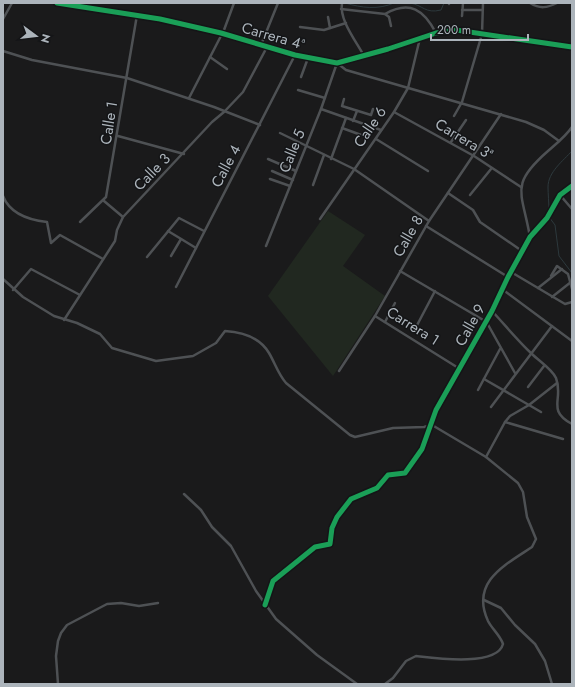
<svg xmlns="http://www.w3.org/2000/svg" width="575" height="687" font-family="Jost,sans-serif">
	<style>
		.green { fill: #212820 }
		.lines { fill: none; stroke-linecap: round; stroke-linejoin: round }
		.stream { stroke: #2d393d; stroke-width: 1 }
		.minor { stroke: #4e5154; stroke-width: 2.5 }
		.tertiary { stroke: #4e5154; stroke-width: 3 }
		.cycleway-casing { stroke: #141517; stroke-width: 8 }
		.cycleway { stroke: #1a9f57; stroke-width: 5 }
		.labels { text-anchor: middle; dominant-baseline: central; stroke-width: 3; stroke-linejoin: round; paint-order: stroke }
		.street-label { font-size: 15px; fill: #acb4bb; stroke: #141517 }
	</style>
	<rect width="100%" height="100%" fill="#1a1a1b"/>
	<!-- green -->
	<path class="green" d="M328,211L365,235L343,266L385,296L333,376L268,296Z"/>
	<g class="lines">
		<!-- stream -->
		<g class="stream">
			<path d="M345,3C362,8 378,10 394,3"/>
			<path d="M410,3C423,5 425,14 441,10L444,3"/>
			<path d="M549,211C549,203 548,194 548,187C548,172 563,161 572,151"/>
			<path d="M549,217L555,225L559,256L572,273"/>
		</g>
		<!-- minor -->
		<g class="minor">
			<path d="M342,3C339,20 356,41 364,56"/>
			<path d="M530,3C540,9 547,8 557,3"/>
			<path d="M449,4V3"/>
			<path d="M341,9L385,14L389,17L391,26"/>
			<path d="M462,10H482"/>
			<path d="M385,14C410,0 424,10 436,33"/>
			<path d="M462,16L463,3"/>
			<path d="M328,17L330,28"/>
			<path d="M3,19L12,3"/>
			<path d="M300,27L324,30L346,23"/>
			<path d="M261,45L278,3"/>
			<path d="M3,51L32,60L127,78L214,107L260,125"/>
			<path d="M210,57L227,69"/>
			<path d="M301,77L308,58"/>
			<path d="M298,90L325,98"/>
			<path d="M189,98L224,30L234,3"/>
			<path d="M344,99L342,106L371,115L373,109"/>
			<path d="M321,109L381,130"/>
			<path d="M394,112L474,156L521,187"/>
			<path d="M454,116L462,102L482,34L483,3"/>
			<path d="M353,121L357,111"/>
			<path d="M342,128L364,136"/>
			<path d="M280,133L354,169L429,221"/>
			<path d="M118,136L184,154"/>
			<path d="M376,139L428,171"/>
			<path d="M451,142L466,120"/>
			<path d="M268,159L296,171"/>
			<path d="M331,159L346,118"/>
			<path d="M272,171L293,180"/>
			<path d="M270,179L290,186"/>
			<path d="M313,185L324,155"/>
			<path d="M448,193L473,210L480,222L522,251"/>
			<path d="M470,195L491,169"/>
			<path d="M560,195L572,209"/>
			<path d="M3,196C10,214 29,220 47,222L51,243L60,235L103,259"/>
			<path d="M104,201L123,217"/>
			<path d="M320,219L394,112L408,88L420,38"/>
			<path d="M80,222L106,197L137,15"/>
			<path d="M426,226L508,277"/>
			<path d="M168,231L196,248"/>
			<path d="M530,237C522,191 509,185 548,151C556,144 566,136 572,127"/>
			<path d="M266,246L321,109L337,63L346,70L526,122L544,130L559,141"/>
			<path d="M171,256L181,239"/>
			<path d="M147,257L179,218L204,231"/>
			<path d="M400,271L485,321"/>
			<path d="M511,272L565,304L572,302"/>
			<path d="M551,276L557,266L568,274L572,289"/>
			<path d="M3,279L23,297L54,316L77,323L100,334L112,348L156,361L193,356L216,343L225,331C242,332 260,338 269,353C275,363 278,374 286,383L350,435L355,437L393,428L424,427L431,425"/>
			<path d="M176,287L295,55"/>
			<path d="M538,288L562,269"/>
			<path d="M502,289L572,341"/>
			<path d="M13,290L31,269L80,295"/>
			<path d="M552,297L571,282"/>
			<path d="M492,311C505,325 518,341 532,354C539,361 552,369 556,378C564,399 546,410 572,424"/>
			<path d="M375,316L460,369"/>
			<path d="M64,320L115,241L117,230L123,217L212,122L224,112L243,92L267,47"/>
			<path d="M486,321L515,373"/>
			<path d="M385,322L395,303"/>
			<path d="M415,329L435,291"/>
			<path d="M339,371L375,316L429,221L501,114"/>
			<path d="M484,379L541,412"/>
			<path d="M528,387L544,366"/>
			<path d="M478,390L500,349"/>
			<path d="M491,407L552,326"/>
			<path d="M505,422L563,439"/>
			<path d="M486,457L505,422L510,416L529,405L557,383"/>
			<path d="M184,494L201,510L212,527L231,546L256,591L276,619L317,655L357,684"/>
			<path d="M484,600L501,608L515,625L535,644L545,661L552,684"/>
			<path d="M265,605L273,581L315,547L330,544L332,528L337,517L351,499L377,488L388,475L405,473L422,449L436,410L492,311L508,277L530,237L547,218L560,195L572,186"/>
			<path d="M58,684L56,656L58,641L61,633L67,625L107,604L121,603L139,606L158,603"/>
			<path d="M385,684L393,678L406,661L416,656C434,658 497,667 503,644C500,635 492,629 488,621C470,582 505,565 532,547L536,539L527,517L523,492L518,483L486,457L432,425"/>
		</g>
		<!-- tertiary -->
		<path class="tertiary" d="M57,3L160,19L221,33L295,55L337,63L388,49L436,33L456,30L572,47"/>
		<defs>
			<g id="cycleway">
				<path d="M57,3L160,19L221,33L295,55L337,63L388,49L436,33L456,30L572,47"/>
				<path d="M265,605L273,581L315,547L330,544L332,528L337,517L351,499L377,488L388,475L405,473L422,449L436,410L492,311L508,277L530,237L547,218L560,195L572,186"/>
			</g>
		</defs>
		<!-- cycleway casing -->
		<use href="#cycleway" class="cycleway-casing"/>
		<!-- cycleway -->
		<use href="#cycleway" class="cycleway"/>
	</g>
	<g class="labels">
		<!-- street labels -->
		<g class="street-label">
			<text transform="translate(273 36) rotate(16)">Carrera 4ª</text>
			<text transform="translate(109 123) rotate(-81)">Calle 1</text>
			<text transform="translate(370 127) rotate(-56)">Calle 6</text>
			<text transform="translate(464 139) rotate(31)">Carrera 3ª</text>
			<text transform="translate(292 151) rotate(-68)">Calle 5</text>
			<text transform="translate(226 166) rotate(-62)">Calle 4</text>
			<text transform="translate(152 172) rotate(-46)">Calle 3</text>
			<text transform="translate(408 236) rotate(-60)">Calle 8</text>
			<text transform="translate(470 325) rotate(-61)">Calle 9</text>
			<text transform="translate(413 326) rotate(32)">Carrera 1</text>
		</g>
	</g>
	<!-- border -->
	<rect width="575" height="687" fill="none" stroke="#acb4bb" stroke-width="8"/>
	<!-- north arrow -->
	<g transform="translate(36 36) rotate(105)" stroke="#141517" stroke-width="3" paint-order="stroke">
	<path d="M0-3L7 15L0 10L-7 15Z" fill="#acb4bb"/>
	<text y="-6" font-size="11" font-weight="bold" text-anchor="middle" fill="#acb4bb">N</text>
	</g>
	<!-- scale -->
	<path d="M431 34v6h97v-6" fill="none" stroke="#acb4bb" stroke-width="2"/>
	<text x="437" y="34" font-size="12" fill="#acb4bb" stroke="#141517" stroke-width="3" paint-order="stroke">200 m</text>
</svg>
